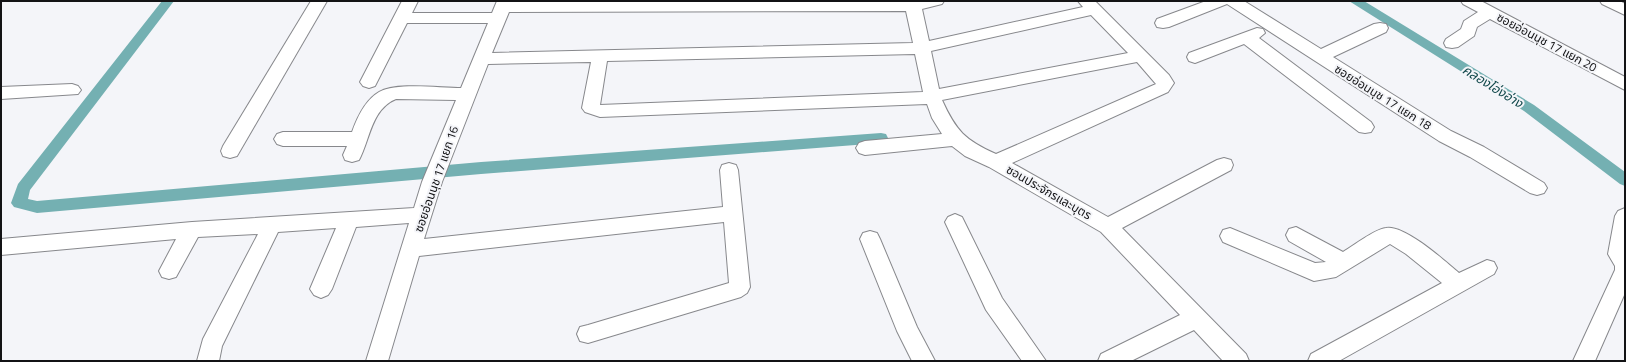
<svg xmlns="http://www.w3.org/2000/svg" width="1626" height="362" font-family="'Titillium Web','Noto Sans Thai',sans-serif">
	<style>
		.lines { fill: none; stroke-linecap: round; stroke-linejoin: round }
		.canal { fill: #74b0b2; fill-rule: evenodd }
		.minor-casing { stroke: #87888c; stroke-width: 2 }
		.minor { fill: #fff; fill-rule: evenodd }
		.labels { text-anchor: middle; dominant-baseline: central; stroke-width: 4; stroke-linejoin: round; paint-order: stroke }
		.street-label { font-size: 12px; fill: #131315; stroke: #f4f5f9 }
		.water-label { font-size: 13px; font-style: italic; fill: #11484b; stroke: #f4f5f9 }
	</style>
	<rect width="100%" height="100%" fill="#f4f5f9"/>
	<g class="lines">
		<!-- canal -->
		<g class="canal">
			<path d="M162,1H174L30,190L28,199L37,201L481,162L881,133L886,134L888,138L886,142L881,143L481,174L37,213L14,207L11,203L18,184Z"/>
			<path d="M1349,1H1364L1534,105L1625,172V186L1620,184L1524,111Z"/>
		</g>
		<defs>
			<g id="minor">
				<path d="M311,1H327L237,156L230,158L223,156L221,151L223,146Z"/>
				<path d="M402,1H418L412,13H492L497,1H944L942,4L922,9L929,41L1083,7L1078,1H1095L1169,75L1174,83L1168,92L1012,163L1108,217L1217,160L1224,158L1231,160L1233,165L1231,170L1122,228L1246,354L1249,361H1223L1194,330L1131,361H1098L1101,354L1180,315L1101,232L989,167L965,156L952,146L865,155L859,153L856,148L859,143L865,141L942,134L932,118L927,104L600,117L585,112L582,108L591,62L488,64L442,182L424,239L723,207L720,170L722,165L729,163L736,165L738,170L750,287L747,293L741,297L588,343L580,341L577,334L580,327L588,325L729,283L724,222L419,256L388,361H366L409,223L356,227L332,289L328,295L321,298L314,295L310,289L336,228L278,232L222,346L219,361H197L203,339L258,234L198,237L176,277L169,279L162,277L159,271L176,239L1,255V239L192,222L414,208L422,182L456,100L396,99C371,109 370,140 359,160L352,162L345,160L343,155L347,146H283L277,144L274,139L277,134L283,132H352C357,118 365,100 379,92C396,82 440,88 461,88L488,23H407L375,86L369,88L363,86L360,82ZM906,11L913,43L492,53L509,12ZM1091,15L1128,53L939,89L931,51ZM915,54L923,92L600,105L607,61ZM1137,62L1156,84L996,154C965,140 956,131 942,100Z"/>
				<path d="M1206,1H1244L1321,49L1374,24L1380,23L1386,24L1388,28L1386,32L1333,57L1451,131L1484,147L1544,183L1547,188L1544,193L1537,195L1530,193L1470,157L1439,141L1227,4L1169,27L1163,28L1157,27L1155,23L1157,19Z"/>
				<path d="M1461,1H1481L1625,77V90L1490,19L1477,27L1474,36L1458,47L1452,48L1446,47L1444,43L1446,39L1461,29L1464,21L1478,12L1463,4Z"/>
				<path d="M1600,1H1620L1625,4V15L1602,4Z"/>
				<path d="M1257,28L1263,29L1265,33L1259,38L1371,122L1374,127L1371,132L1365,133L1359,132L1244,44L1195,63L1189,61L1187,57L1189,53Z"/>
				<path d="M72,84L78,86L81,90L78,94L1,99V87Z"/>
				<path d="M1625,208V293L1595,361H1573L1615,270V266L1608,254L1615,216L1618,211Z"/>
				<path d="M955,214L962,217L1002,298L1046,361H1022L986,310L945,222L948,217Z"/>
				<path d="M1296,227L1343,252C1355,245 1373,230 1386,228C1404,224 1446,262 1459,273L1487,260L1494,262L1497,268L1494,274L1339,361H1308L1311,354L1442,283L1406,254L1390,244L1336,277L1314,281L1223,242L1220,236L1223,230L1230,228L1315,263L1326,262L1289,241L1286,235L1289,229Z"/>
				<path d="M870,231L877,233L880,239L917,327L935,361H912L897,331L860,239L863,233Z"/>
			</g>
		</defs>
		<!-- minor casing -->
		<use href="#minor" class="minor-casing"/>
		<!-- minor -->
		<use href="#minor" class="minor"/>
	</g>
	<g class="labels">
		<!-- street labels -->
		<g class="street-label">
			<text transform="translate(1547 42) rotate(28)">ซอยอ่อนนุช 17 แยก 20</text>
			<text transform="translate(1383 97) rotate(32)">ซอยอ่อนนุช 17 แยก 18</text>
			<text transform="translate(436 179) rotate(-71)">ซอยอ่อนนุช 17 แยก 16</text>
			<text transform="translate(1049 192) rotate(30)">ซอนประจักรและบุตร</text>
		</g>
		<!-- water labels -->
		<g class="water-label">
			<text transform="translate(1493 86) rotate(32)">คลองโอ่งอ่าง</text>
		</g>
	</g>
	<!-- border -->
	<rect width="1626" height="362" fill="none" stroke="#131315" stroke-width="4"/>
</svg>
